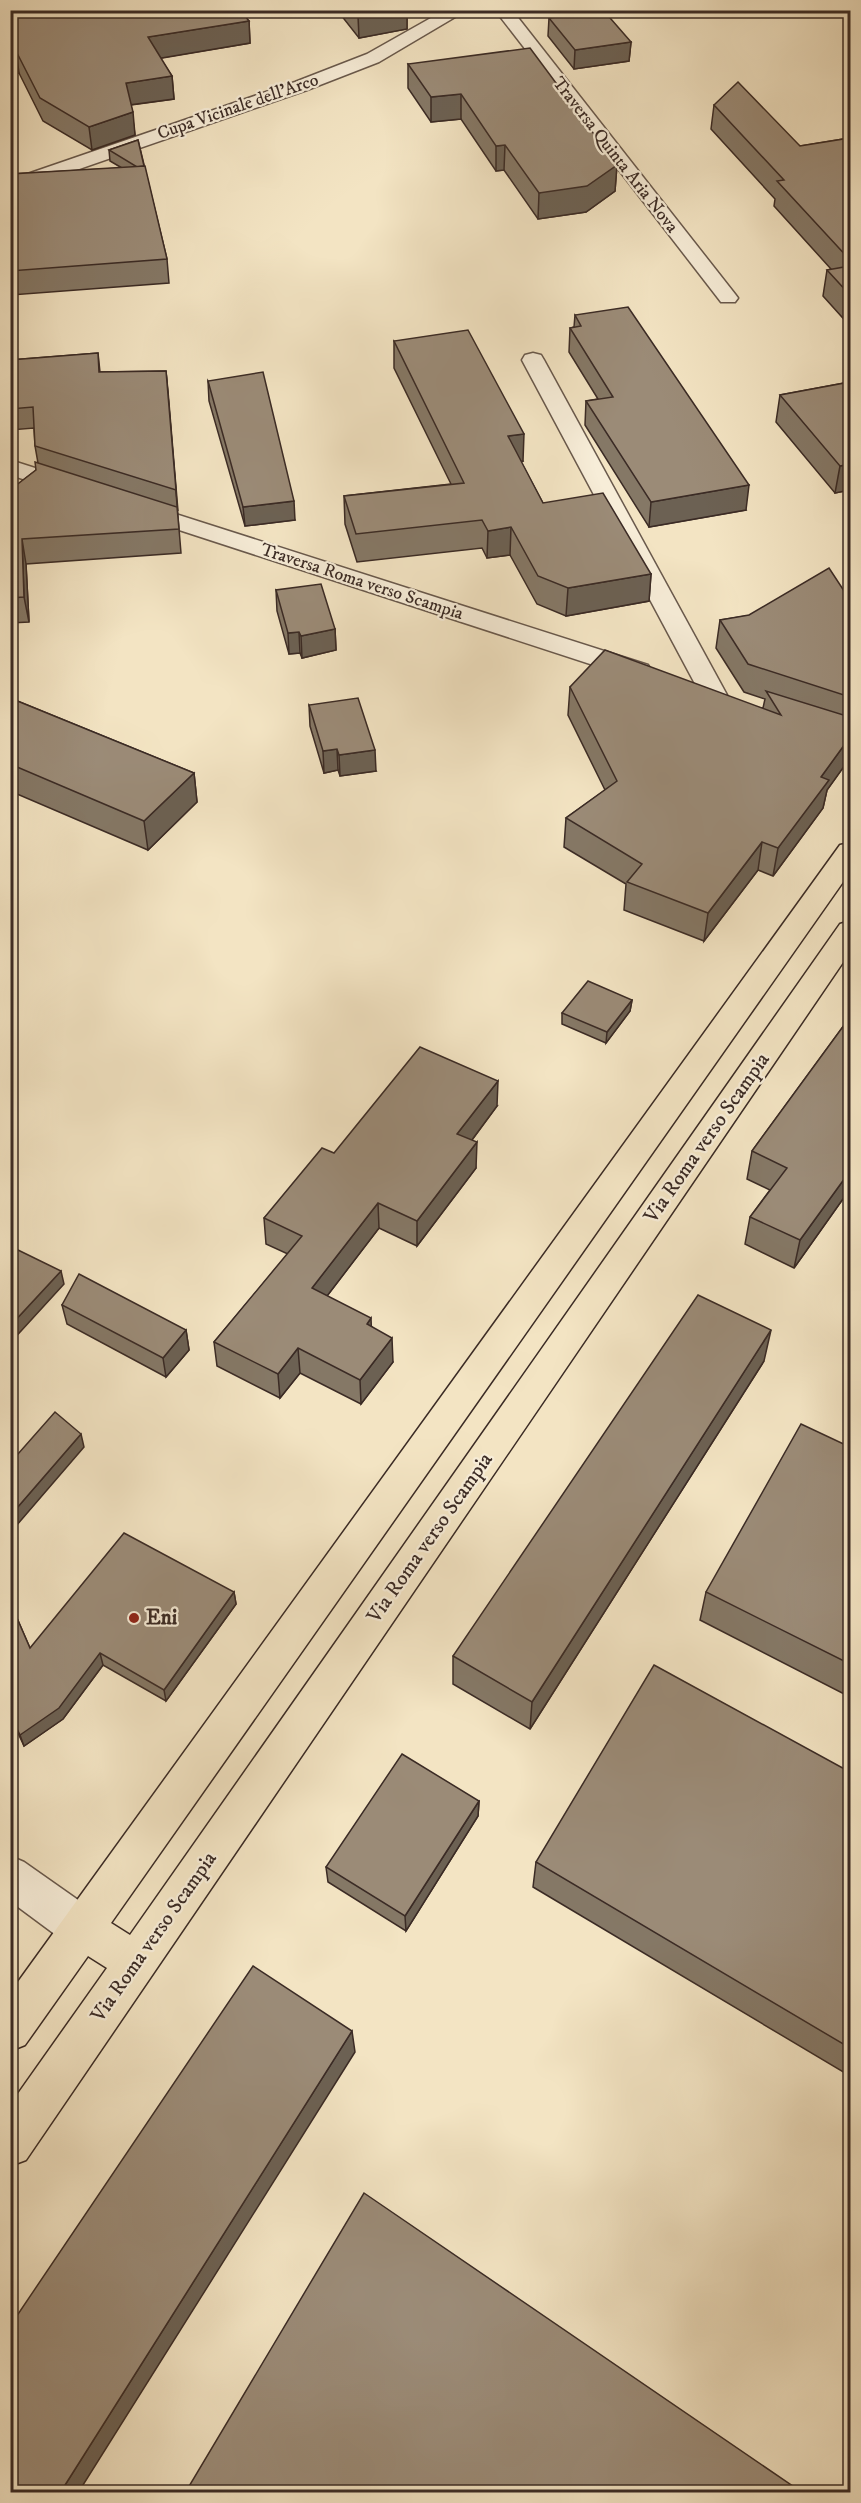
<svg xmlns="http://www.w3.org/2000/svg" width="861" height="2503" font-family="'IM FELL DW Pica',serif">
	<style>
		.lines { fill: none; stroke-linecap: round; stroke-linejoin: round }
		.minor-casing { stroke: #69594c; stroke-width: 3 }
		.major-casing { stroke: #3b2b25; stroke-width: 3 }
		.minor { fill: #f7edd8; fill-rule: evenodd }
		.major { fill: #f3e4c3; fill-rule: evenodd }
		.wall { fill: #857866; stroke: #3b2b25; stroke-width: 1.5 }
		.shaded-wall { fill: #6c6153; stroke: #3b2b25; stroke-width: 1.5 }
		.building { fill: #9b8b77; stroke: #3b2b25; stroke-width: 1.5 }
		.poi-dot { fill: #8f2418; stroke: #f7edd8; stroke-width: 2 }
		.labels { text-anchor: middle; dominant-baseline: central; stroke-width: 4.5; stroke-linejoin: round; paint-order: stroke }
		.far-street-label { font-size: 18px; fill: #3b2b25; stroke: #f7edd8 }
		.street-label { font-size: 21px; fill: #3b2b25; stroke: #f7edd8 }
		.poi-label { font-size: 21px; font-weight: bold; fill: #3b2b25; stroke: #f7edd8; text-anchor: start }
	</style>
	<rect width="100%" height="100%" fill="#f3e4c3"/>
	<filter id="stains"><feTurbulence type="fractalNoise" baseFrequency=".00333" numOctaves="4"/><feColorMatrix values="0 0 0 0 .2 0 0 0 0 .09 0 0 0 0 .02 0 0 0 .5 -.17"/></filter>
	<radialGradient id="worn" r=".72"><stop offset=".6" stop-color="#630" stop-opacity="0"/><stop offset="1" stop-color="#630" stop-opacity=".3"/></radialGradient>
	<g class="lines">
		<defs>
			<g id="minor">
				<path d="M445,10H467L379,62L307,90L10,193V180L295,82L367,54Z"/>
				<path d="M495,10H512L735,294L738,298L735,302H721Z"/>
				<path d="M533,353L541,355L544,360L727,695L723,701L714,703L705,701L701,695L522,360L525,355Z"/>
				<path d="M10,460L82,483L86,488L82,493L74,495L10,475Z"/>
				<path d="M135,501L648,665L652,671L648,677L639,679L630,677L127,513L123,508L127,503Z"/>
				<path d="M10,1856L24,1862L98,1914L104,1929L98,1944L83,1950L68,1944L10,1901Z"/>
			</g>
			<path id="major" d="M850,843V872L111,1923L130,1935L840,924L850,921V952L26,2160L10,2166V2105L107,1968L88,1956L25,2045L10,2051V1993L840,845Z"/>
		</defs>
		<!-- minor casing -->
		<use href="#minor" class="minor-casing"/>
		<!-- major casing -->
		<use href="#major" class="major-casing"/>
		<!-- minor -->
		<use href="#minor" class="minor"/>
		<!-- major -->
		<use href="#major" class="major"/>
	</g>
	<!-- wall -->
	<g class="wall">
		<path d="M337,10H407V29L359,38Z"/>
		<path d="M10,16H249L245,17L249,21L250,43L160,58L172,76L174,99L131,105L135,135L92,150L43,121L19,73L10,74Z"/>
		<path d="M549,18L631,42L629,61L574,69L548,36Z"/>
		<path d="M408,64L617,165L615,191L586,212L538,219L504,170L496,171L461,119L431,122L408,88Z"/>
		<path d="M714,105L800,146L850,138V326L823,296L827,270L831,269L774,206L775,199L711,129Z"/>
		<path d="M138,140L167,259L169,283L11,295L10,174L122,168L110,161L109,150Z"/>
		<path d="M575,315L746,510L649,527L585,425L586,401L598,399L569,352L570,328L574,327Z"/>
		<path d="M394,341L523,461L521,462L543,503L651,574L649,601L566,616L537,604L510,555L487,558L482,548L357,562L345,524L344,496L451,484L394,368Z"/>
		<path d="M98,353L100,372L166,371L181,553L26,564L29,622L10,623V490L36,470L38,463L35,446L34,428L10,430V360Z"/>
		<path d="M208,381L295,520L245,526L209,401Z"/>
		<path d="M850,382V490L835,493L776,422L780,395Z"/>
		<path d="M276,590L335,629L336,650L302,658L300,653L289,654L277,611Z"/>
		<path d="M850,600V758L827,790L823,808L773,876L758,870L704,941L624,910L626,884L564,847L566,818L605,790L568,715L570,687L763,708L765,699L744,692L716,648L720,620Z"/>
		<path d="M10,698L194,773L197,802L148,850L10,791Z"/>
		<path d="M309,705L376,771L340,776L338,770L324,773L310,726Z"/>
		<path d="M632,1000L630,1011L606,1043L562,1024V1013Z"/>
		<path d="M850,1017V1189L794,1268L745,1244L750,1217L770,1190L747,1179L752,1151Z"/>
		<path d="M497,1106L472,1140L476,1168L417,1246L379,1228L327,1296L372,1327L393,1362L361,1404L300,1373L280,1398L217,1366L214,1342L288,1254L266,1244L264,1218L334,1153Z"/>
		<path d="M62,1305L186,1330L189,1350L166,1377L67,1324Z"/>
		<path d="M764,1361L530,1729L453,1684V1656Z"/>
		<path d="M850,1447V1697L700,1620L706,1592Z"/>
		<path d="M234,1592L236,1604L166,1701L103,1665L63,1719L24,1746L10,1716V1602L30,1648Z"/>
		<path d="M850,1772V2076L533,1887L536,1862Z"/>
		<path d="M479,1801L478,1816L406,1931L328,1882L326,1867Z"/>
	</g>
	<!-- shaded-wall -->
	<g class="shaded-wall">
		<path d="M230,10H249V16L231,19Z"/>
		<path d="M386,10H407V29L359,38L358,16Z"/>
		<path d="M249,21L250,43L150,60L148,37Z"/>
		<path d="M631,42L629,61L574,69L575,50Z"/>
		<path d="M16,51L19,73L10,74V52Z"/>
		<path d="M172,76L174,99L129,105L126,83Z"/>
		<path d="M461,94V119L431,122V97Z"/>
		<path d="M133,112L135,135L92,150L89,127Z"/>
		<path d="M505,145L504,170L496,171V146Z"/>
		<path d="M617,165L615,191L586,212L538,219L539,193Z"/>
		<path d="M166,371L168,391L178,511L176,490Z"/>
		<path d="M524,434L523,461L507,464L508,436Z"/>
		<path d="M850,464V490L835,493L840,466Z"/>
		<path d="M749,485L746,510L649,527L651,502Z"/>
		<path d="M294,501L295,520L245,526L243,507Z"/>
		<path d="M511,527L510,555L487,558L488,531Z"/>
		<path d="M22,539L26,564L29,622L24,597Z"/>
		<path d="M651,574L649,601L566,616L568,588Z"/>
		<path d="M335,629L336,650L302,658L301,636Z"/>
		<path d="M299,632L300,653L289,654L288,633Z"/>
		<path d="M850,737V758L827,790L823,808L773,876L778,848L821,777Z"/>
		<path d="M337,749L338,770L324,773L323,751Z"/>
		<path d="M375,750L376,771L340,776L339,755Z"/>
		<path d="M194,773L197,802L148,850L144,821Z"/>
		<path d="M762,842L758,870L704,941L708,913Z"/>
		<path d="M632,1000L630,1011L606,1043L607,1032Z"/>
		<path d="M498,1081L497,1106L457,1160V1134Z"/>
		<path d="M477,1142L476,1168L417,1246V1221Z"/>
		<path d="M850,1171V1189L794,1268L800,1240Z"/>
		<path d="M378,1203L379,1228L314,1313L312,1288Z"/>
		<path d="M61,1271L64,1284L10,1343V1326Z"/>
		<path d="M371,1318L372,1343L367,1324Z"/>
		<path d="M186,1330L189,1350L166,1377L163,1358Z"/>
		<path d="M771,1330L764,1361L530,1729L532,1702Z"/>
		<path d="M392,1338L393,1362L361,1404L360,1380Z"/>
		<path d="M298,1348L300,1373L280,1398L278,1374Z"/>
		<path d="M81,1434L84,1447L10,1533V1516Z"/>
		<path d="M234,1592L236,1604L166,1701L164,1690Z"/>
		<path d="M100,1653L103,1665L63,1719L24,1746L20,1735Z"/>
		<path d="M479,1801L478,1816L406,1931L405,1916Z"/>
		<path d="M352,2031L355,2052L78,2493H60Z"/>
	</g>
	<!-- building -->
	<g class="building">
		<path d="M51,10H240L249,21L148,37L172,76L126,83L133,112L89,127L40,98L16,51L10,52V16Z"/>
		<path d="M354,10H386L358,16Z"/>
		<path d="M604,11L631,42L575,50L549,18Z"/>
		<path d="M530,48L617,165L587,186L539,193L505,145L496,146L461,94L431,97L408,64Z"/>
		<path d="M738,82L800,146L850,138V260L777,181L784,180L714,105Z"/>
		<path d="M138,140L144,166L137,167L109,150Z"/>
		<path d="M145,166L167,259L10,271V174Z"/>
		<path d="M850,266V295L827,270Z"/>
		<path d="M628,307L749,485L651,502L586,401L613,397L570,328L581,326L575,315Z"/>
		<path d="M468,330L524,434L508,436L543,503L603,493L651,574L568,588L538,576L511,527L488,531L482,520L356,534L344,496L464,483L394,341Z"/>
		<path d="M98,353L99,372L166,371L176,490L35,446L33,407L10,409V360Z"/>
		<path d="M263,372L294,501L243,507L208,381Z"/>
		<path d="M850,382V464L840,466L780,395Z"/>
		<path d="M35,462L177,507L179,529L22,539L24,597L10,598V490L36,470Z"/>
		<path d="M829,568L850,600V697L748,664L720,620L749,615Z"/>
		<path d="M321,584L335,629L301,636L299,632L288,633L276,590Z"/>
		<path d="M605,650L781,715L766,691L850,717V737L821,777L829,780L778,848L762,842L708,913L627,882L642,864L566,818L617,781L570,687Z"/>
		<path d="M10,698L194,773L144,821L10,764Z"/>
		<path d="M358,698L375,750L339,755L337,749L323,751L309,705Z"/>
		<path d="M588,981L632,1000L607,1032L562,1013Z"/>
		<path d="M850,1017V1171L800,1240L750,1217L787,1168L752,1151Z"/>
		<path d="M420,1047L498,1081L457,1134L477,1142L417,1221L378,1203L312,1288L371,1318L367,1324L392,1338L360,1380L298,1348L278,1374L214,1342L302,1236L264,1218L322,1148L334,1153Z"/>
		<path d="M18,1250L61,1271L10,1326V1258Z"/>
		<path d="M79,1274L186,1330L163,1358L62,1305Z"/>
		<path d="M698,1295L771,1330L532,1702L453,1656Z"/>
		<path d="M55,1412L81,1434L10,1516V1463Z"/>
		<path d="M801,1424L850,1447V1664L706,1592Z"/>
		<path d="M124,1533L234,1592L164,1690L100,1653L59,1708L20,1735L10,1714V1602L30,1648Z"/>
		<path d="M654,1665L850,1772V2048L536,1862Z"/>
		<path d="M402,1754L479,1801L405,1916L326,1867Z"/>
		<path d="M253,1966L352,2031L60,2493H10V2326Z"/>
		<path d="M364,2193L803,2493H185Z"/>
	</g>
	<!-- markers -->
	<circle class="poi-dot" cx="134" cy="1618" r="6"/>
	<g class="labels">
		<!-- far-street labels -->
		<g class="far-street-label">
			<text transform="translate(238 107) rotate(-19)">Cupa Vicinale dell'Arco</text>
			<text transform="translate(615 155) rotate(52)">Traversa Quinta Aria Nova</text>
			<text transform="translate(362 582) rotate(18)">Traversa Roma verso Scampia</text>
		</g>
		<!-- street labels -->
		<g class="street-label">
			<text transform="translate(707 1138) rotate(-55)">Via Roma verso Scampia</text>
			<text transform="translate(430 1538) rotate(-55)">Via Roma verso Scampia</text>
			<text transform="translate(154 1937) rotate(-55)">Via Roma verso Scampia</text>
		</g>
		<!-- poi labels -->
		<g class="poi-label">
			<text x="146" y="1618">Eni</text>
		</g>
	</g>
	<!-- margin -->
	<rect width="861" height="2503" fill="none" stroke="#f3e4c3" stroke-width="36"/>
	<rect x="12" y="12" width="837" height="2479" fill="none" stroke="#3b2b25" stroke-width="3"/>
	<rect x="18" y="18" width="825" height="2467" fill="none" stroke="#3b2b25" stroke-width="1.5"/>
	<rect width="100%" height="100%" filter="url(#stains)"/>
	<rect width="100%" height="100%" fill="url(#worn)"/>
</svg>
